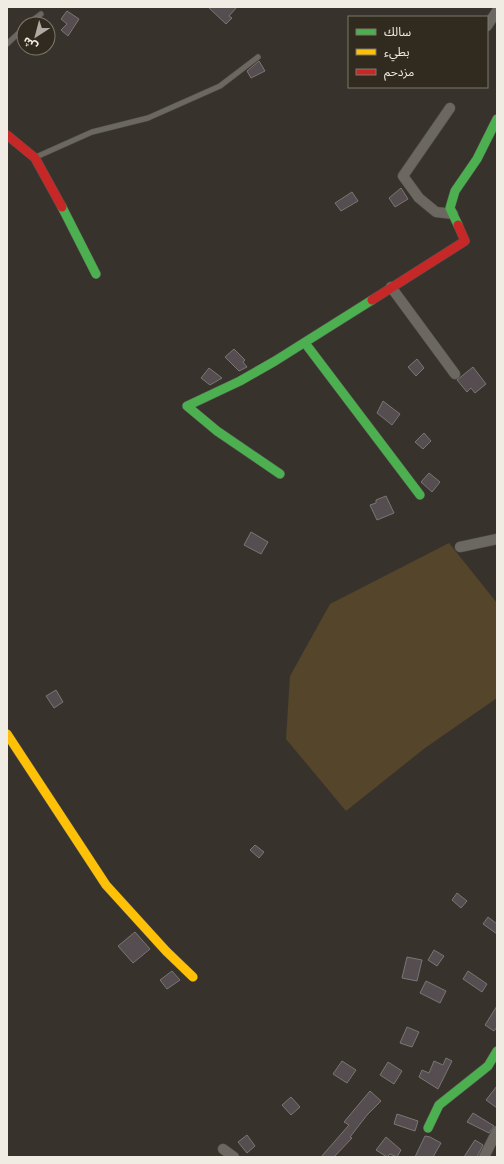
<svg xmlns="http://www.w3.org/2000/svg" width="504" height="1164" font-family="'PT Sans','Noto Sans Arabic',sans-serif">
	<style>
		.green { fill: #54452b }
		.building { fill: #554d4f; stroke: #7a7675 }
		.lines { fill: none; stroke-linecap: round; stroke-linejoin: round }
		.lane-casing { stroke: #54514b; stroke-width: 6 }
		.street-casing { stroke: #54514b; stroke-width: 11 }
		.fast-casing { stroke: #54514b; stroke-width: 10 }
		.slow-casing { stroke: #54514b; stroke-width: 10 }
		.jam-casing { stroke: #54514b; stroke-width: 10 }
		.lane { stroke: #6b6862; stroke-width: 5 }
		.street { stroke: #6b6862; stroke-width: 10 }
		.fast { stroke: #4caf50; stroke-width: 9 }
		.slow { stroke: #ffc107; stroke-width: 9 }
		.jam { stroke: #c62828; stroke-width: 9 }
	</style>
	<rect width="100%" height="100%" fill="#37332c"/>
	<!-- green -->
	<path class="green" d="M449,543L497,603V698L425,748L346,811L286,739L290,676L330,604Z"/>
	<!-- building -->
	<g class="building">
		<path d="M208,7H237L229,16L232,18L226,24Z"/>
		<path d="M67,11L79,19L68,36L61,30L67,24L61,19Z"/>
		<path d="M259,61L265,71L251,78L247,71Z"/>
		<path d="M401,188L408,199L395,207L389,198Z"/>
		<path d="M352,192L358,201L341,211L335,203Z"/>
		<path d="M234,349L245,360L243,362L247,367L239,371L225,357Z"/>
		<path d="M417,359L424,368L416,376L408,367Z"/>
		<path d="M473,367L486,384L475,393L471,388L467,392L457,380Z"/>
		<path d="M209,368L222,378L210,385L201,378Z"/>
		<path d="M383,401L400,414L392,425L377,413Z"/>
		<path d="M424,433L431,441L423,449L415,442Z"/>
		<path d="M429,473L440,482L432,492L421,482Z"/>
		<path d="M386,496L394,513L377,520L370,505L376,503V500Z"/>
		<path d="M251,532L268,542L261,554L244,545Z"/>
		<path d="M56,690L63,702L54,708L46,696Z"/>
		<path d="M255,845L264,852L259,858L250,850Z"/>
		<path d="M457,893L467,901L461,908L452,900Z"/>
		<path d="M488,917L497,924V934L483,924Z"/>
		<path d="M135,932L150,949L133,963L118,946Z"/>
		<path d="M434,950L444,956L437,966L428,960Z"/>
		<path d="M407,957L422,960L417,981L402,978Z"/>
		<path d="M172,971L180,980L167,989L160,980Z"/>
		<path d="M468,971L487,984L482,992L463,979Z"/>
		<path d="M426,981L446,991L440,1003L420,993Z"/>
		<path d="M497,1006V1027L494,1031L485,1025Z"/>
		<path d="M407,1027L419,1032L412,1047L400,1043Z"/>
		<path d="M446,1058L452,1061L438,1089L419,1077L422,1070L429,1073L434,1061L443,1065Z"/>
		<path d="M342,1061L356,1070L347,1083L333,1074Z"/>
		<path d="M388,1062L402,1071L394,1084L380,1075Z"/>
		<path d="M497,1086V1108L486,1100Z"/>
		<path d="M370,1091L381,1101L367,1115L350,1137L352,1138L334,1157H321L349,1125L344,1122Z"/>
		<path d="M291,1097L300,1107L291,1115L282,1105Z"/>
		<path d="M473,1113L494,1126L489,1133L467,1122Z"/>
		<path d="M397,1114L418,1121L415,1131L394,1124Z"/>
		<path d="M247,1135L255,1146L247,1153L238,1142Z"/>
		<path d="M425,1136L430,1137L441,1143L433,1157H415Z"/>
		<path d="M386,1137L401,1150L397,1157L390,1154L387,1157L376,1150Z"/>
		<path d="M475,1140L483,1145L477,1157H464Z"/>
	</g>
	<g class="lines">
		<defs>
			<g id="lane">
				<path d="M28,24L41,14"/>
				<path d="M7,44L24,28"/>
				<path d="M36,157L92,132L148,118L220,86L258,57"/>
			</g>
			<g id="street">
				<path d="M487,26L497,11"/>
				<path d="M450,108L403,176L419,198L436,212L453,214"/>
				<path d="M391,287L455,374"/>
				<path d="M460,547L497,539"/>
				<path d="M223,1149L234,1157"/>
				<path d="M484,1157L497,1131"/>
			</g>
			<g id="fast">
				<path d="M62,207L96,274"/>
				<path d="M458,225L450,208L455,191L477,159L497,119"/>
				<path d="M305,343L420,495"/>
				<path d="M280,474L217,431L187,406L240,381L275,361L372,300"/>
				<path d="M428,1128L439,1105L488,1066L497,1051"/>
			</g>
			<path id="slow" d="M7,734L106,885L166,951L193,977"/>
			<g id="jam">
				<path d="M7,135L35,158L62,207"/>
				<path d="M372,300L465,241L458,225"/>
			</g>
		</defs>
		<!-- lane casing -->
		<use href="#lane" class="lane-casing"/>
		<!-- street casing -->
		<use href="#street" class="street-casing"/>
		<!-- fast casing -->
		<use href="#fast" class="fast-casing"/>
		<!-- slow casing -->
		<use href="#slow" class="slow-casing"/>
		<!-- jam casing -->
		<use href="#jam" class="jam-casing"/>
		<!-- lane -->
		<use href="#lane" class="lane"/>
		<!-- street -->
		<use href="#street" class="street"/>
		<!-- fast -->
		<use href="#fast" class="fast"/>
		<!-- slow -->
		<use href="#slow" class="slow"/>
		<!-- jam -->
		<use href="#jam" class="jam"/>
	</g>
	<!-- border -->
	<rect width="504" height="1164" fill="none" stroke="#f0ece4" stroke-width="16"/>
	<!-- legend -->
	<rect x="348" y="16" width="140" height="72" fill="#312a1e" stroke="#7d786d"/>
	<rect x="356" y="29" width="20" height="6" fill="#4caf50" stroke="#7d786d"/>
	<text x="384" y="36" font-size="12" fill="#f0ece4">سالك</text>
	<rect x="356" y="49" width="20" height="6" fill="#ffc107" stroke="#7d786d"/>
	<text x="384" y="56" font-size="12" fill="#f0ece4">بطيء</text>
	<rect x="356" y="69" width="20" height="6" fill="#c62828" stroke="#7d786d"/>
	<text x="384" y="76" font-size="12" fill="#f0ece4">مزدحم</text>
	<!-- north arrow -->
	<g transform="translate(36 36) rotate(216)"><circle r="19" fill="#312a1e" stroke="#7d786d"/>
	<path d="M0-3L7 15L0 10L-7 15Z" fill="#afaba4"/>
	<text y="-6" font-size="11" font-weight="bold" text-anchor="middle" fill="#f0ece4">ش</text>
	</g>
</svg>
